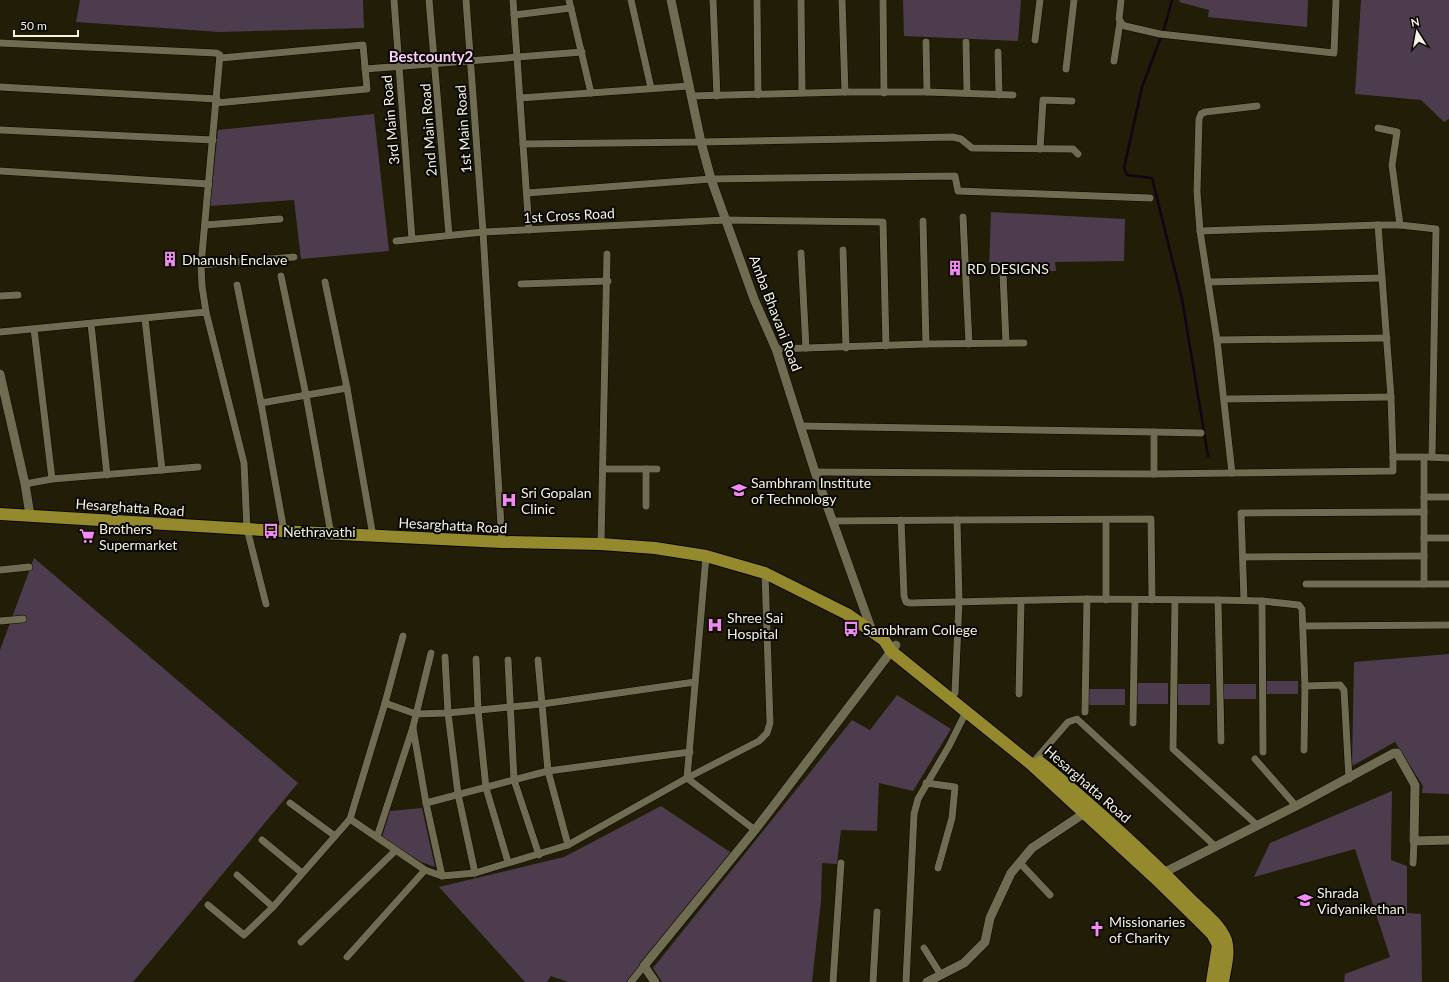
<svg xmlns="http://www.w3.org/2000/svg" width="1449" height="982" font-family="Lato,sans-serif">
	<style>
		.green { fill: #4d3c4d }
		.lines { fill: none; stroke-linecap: round; stroke-linejoin: round }
		.stream { stroke: #140314; stroke-width: 2.5 }
		.minor-casing { stroke: #0b0700; stroke-width: 8 }
		.tertiary-casing { stroke: #0b0700; stroke-width: 10 }
		.primary-casing { stroke: #0b0700; stroke-width: 14 }
		.minor { stroke: #6f6c52; stroke-width: 7 }
		.tertiary { stroke: #6f6c52; stroke-width: 9 }
		.primary { stroke: #94892d; stroke-width: 12 }
		.labels { text-anchor: middle; dominant-baseline: central; stroke-width: 4; stroke-linejoin: round; paint-order: stroke }
		.street-label { font-size: 14px; fill: #f4f2e3; stroke: #090702 }
		.poi-label { font-size: 14px; fill: #f4f2e3; stroke: #090702; text-anchor: start }
		.neighbourhood-label { font-size: 15px; font-weight: bold; fill: #fccdfb; stroke: #090702 }
	</style>
	<rect width="100%" height="100%" fill="#211d06"/>
	<!-- green -->
	<g class="green">
		<path d="M80,0H363L364,28L220,32L76,22Z"/>
		<path d="M903,0H1021L1018,41L904,36Z"/>
		<path d="M1180,0H1308L1307,27L1208,17L1209,10L1179,2Z"/>
		<path d="M1361,0H1449V119L1444,122L1421,100L1355,94Z"/>
		<path d="M374,114L389,251L301,259L294,200L210,206L218,130Z"/>
		<path d="M991,212L1125,219L1124,261L1055,262L1056,271L989,269Z"/>
		<path d="M34,558L298,783L133,982H0V650Z"/>
		<path d="M1449,654V794L1422,793L1423,786L1395,742L1352,766L1354,662Z"/>
		<rect x="1265" y="681" width="33" height="13"/>
		<rect x="1136" y="683" width="32" height="21"/>
		<rect x="1178" y="684" width="32" height="21"/>
		<rect x="1222" y="684" width="34" height="15"/>
		<rect x="1088" y="689" width="37" height="16"/>
		<path d="M897,695L951,729L913,791L879,783L877,831L841,830L837,864L822,863L821,901L812,982H662L653,968L852,720L870,730Z"/>
		<path d="M1392,791L1391,860L1407,866V913L1421,914L1422,982H1344L1345,974L1390,957L1355,849L1254,877L1270,843Z"/>
		<path d="M661,806L733,854L626,982H568L551,976L547,982H525L439,887L564,857Z"/>
		<path d="M422,808L435,867L421,862L382,837L390,811Z"/>
	</g>
	<g class="lines">
		<!-- stream -->
		<path class="stream" d="M1172,0L1164,29L1142,87L1124,168L1127,175L1152,178L1182,299L1208,456"/>
		<defs>
			<g id="minor">
				<path d="M394,0L412,239"/>
				<path d="M429,0L449,235"/>
				<path d="M466,0L483,232L502,542"/>
				<path d="M513,0L529,230"/>
				<path d="M569,0L591,93"/>
				<path d="M631,0L651,88"/>
				<path d="M713,0L717,96"/>
				<path d="M757,0L758,95"/>
				<path d="M801,0L802,92"/>
				<path d="M842,0L845,92"/>
				<path d="M883,0L884,93"/>
				<path d="M1121,0L1119,19L1122,24L1125,26L1160,34L1334,53L1336,0"/>
				<path d="M514,15L571,8"/>
				<path d="M1035,40L1040,0"/>
				<path d="M926,42L927,92"/>
				<path d="M966,42L967,93"/>
				<path d="M0,43L216,53L220,55L201,265L202,286L206,312"/>
				<path d="M998,52L999,95"/>
				<path d="M1114,61L1120,22"/>
				<path d="M365,69L582,52"/>
				<path d="M1066,69L1074,0"/>
				<path d="M0,87L217,99"/>
				<path d="M691,96L845,92H927L1013,95"/>
				<path d="M520,98L689,86"/>
				<path d="M216,103L367,89L363,45L221,58"/>
				<path d="M1378,128L1397,132L1392,165L1400,225H1378L1391,397L1393,457"/>
				<path d="M0,130L213,140"/>
				<path d="M523,144L701,142L953,137L961,139L972,148L1073,149L1078,154"/>
				<path d="M1040,149L1043,100L1072,101"/>
				<path d="M0,171L209,184"/>
				<path d="M527,193L711,179L955,176L958,191L1150,198"/>
				<path d="M963,217L969,344"/>
				<path d="M923,221L926,344"/>
				<path d="M205,225L280,219"/>
				<path d="M1400,225L1436,229L1432,457"/>
				<path d="M1200,231L1378,225"/>
				<path d="M396,241L483,232L726,220L883,222L886,346"/>
				<path d="M843,250L846,348"/>
				<path d="M801,253L806,348"/>
				<path d="M201,265L294,257"/>
				<path d="M1003,273L1006,343"/>
				<path d="M281,276L306,395L331,534"/>
				<path d="M325,282L347,388"/>
				<path d="M1208,282L1382,278"/>
				<path d="M521,284L608,281"/>
				<path d="M237,285L261,403"/>
				<path d="M0,296L18,295"/>
				<path d="M145,319L162,470"/>
				<path d="M91,324L107,475"/>
				<path d="M34,329L52,479L198,467"/>
				<path d="M0,332L206,312L244,463L247,529L266,604"/>
				<path d="M1217,340L1387,338"/>
				<path d="M776,349L926,344L1024,343"/>
				<path d="M1224,399L1391,397"/>
				<path d="M801,426L1154,432V474"/>
				<path d="M1154,432L1201,433"/>
				<path d="M1427,457L1449,458"/>
				<path d="M603,469H657"/>
				<path d="M815,472L1154,474L1393,471V457H1424V584"/>
				<path d="M1232,473L1217,340L1200,231L1197,192L1199,119L1201,114L1205,112L1257,106"/>
				<path d="M25,484L52,479"/>
				<path d="M1424,497H1449"/>
				<path d="M646,506V469"/>
				<path d="M901,520L904,596L906,602L910,603L1087,599L1218,600L1262,601L1299,605L1302,609L1305,686L1340,685L1344,690L1349,779"/>
				<path d="M1106,520V600"/>
				<path d="M833,521L957,520"/>
				<path d="M284,531L261,403L347,388L373,536"/>
				<path d="M1424,538H1449"/>
				<path d="M601,544L607,254"/>
				<path d="M1243,557L1424,556"/>
				<path d="M0,570L29,567"/>
				<path d="M1306,584H1449"/>
				<path d="M1175,600L1173,749L1257,825"/>
				<path d="M1218,600L1221,741"/>
				<path d="M1244,600L1241,513L1424,512"/>
				<path d="M1262,601L1263,752"/>
				<path d="M0,621L23,619"/>
				<path d="M1303,626L1449,625"/>
				<path d="M445,657L448,713L458,794L475,873"/>
				<path d="M476,659L478,710L486,788L508,862"/>
				<path d="M508,660L514,780L539,855"/>
				<path d="M538,660L548,771L568,845"/>
				<path d="M1019,694L1021,601"/>
				<path d="M950,698L955,693L959,601L957,520L1151,519L1152,600"/>
				<path d="M385,703L416,714L448,713L542,704L695,682"/>
				<path d="M1085,712L1087,599"/>
				<path d="M1133,723L1135,600"/>
				<path d="M413,728L426,803"/>
				<path d="M1304,750L1305,686"/>
				<path d="M1036,759L1068,722L1077,719L1215,846"/>
				<path d="M1255,759L1296,806"/>
				<path d="M926,783L955,787L952,818L938,868"/>
				<path d="M290,803L335,836"/>
				<path d="M350,819L425,870L442,876L475,873L568,845L687,778L706,556"/>
				<path d="M755,830L687,778L759,741L767,733L770,723L765,573"/>
				<path d="M377,837L413,727L431,653"/>
				<path d="M262,840L302,873"/>
				<path d="M1020,863L1050,895"/>
				<path d="M1413,863L1414,841"/>
				<path d="M237,875L273,907"/>
				<path d="M442,876L426,803L548,771L690,752"/>
				<path d="M208,905L244,935L273,907L350,819L385,703L403,636"/>
				<path d="M301,942L395,851"/>
				<path d="M924,948L941,975"/>
				<path d="M347,957L425,870"/>
				<path d="M631,982L644,966"/>
				<path d="M833,982L841,863"/>
				<path d="M873,982L877,912"/>
				<path d="M906,982L914,814L918,799L949,746L966,712"/>
			</g>
			<g id="tertiary">
				<path d="M671,0L701,142L711,179L754,299L776,349L815,472L872,631"/>
				<path d="M0,374L25,484L30,515"/>
				<path d="M1159,875L1296,806L1394,753H1397L1415,785L1414,841L1449,840"/>
				<path d="M655,982L644,966L755,830L896,645"/>
				<path d="M927,982L964,963L985,942L990,918L1011,873L1032,848L1089,810"/>
			</g>
			<g id="primary">
				<path d="M0,514L279,531L502,542L601,544L655,548L706,556L765,573L847,614L884,640L891,651L1031,764L1155,878L1197,919L1212,934L1218,945L1212,982"/>
				<path d="M1040,762C1093,806 1143,851 1190,899C1202,911 1219,923 1226,940C1230,953 1225,969 1223,982"/>
			</g>
		</defs>
		<!-- minor casing -->
		<use href="#minor" class="minor-casing"/>
		<!-- tertiary casing -->
		<use href="#tertiary" class="tertiary-casing"/>
		<!-- primary casing -->
		<use href="#primary" class="primary-casing"/>
		<!-- minor -->
		<use href="#minor" class="minor"/>
		<!-- tertiary -->
		<use href="#tertiary" class="tertiary"/>
		<!-- primary -->
		<use href="#primary" class="primary"/>
	</g>
	<!-- icons -->
	<defs>
		<symbol id="building-bare" viewBox="-9 -9 18 18"><path d="M-4-6H4V6H1V3H-1V6H-4ZM-2.5-4.3h1.7v1.8h-1.7ZM.8-4.3h1.7v1.8H.8ZM-2.5-1h1.7V.8h-1.7ZM.8-1h1.7V.8H.8Z" fill="#f28af3" stroke="#090702" stroke-width="2.5" paint-order="stroke"/></symbol>
		<symbol id="university-bare" viewBox="-9 -9 18 18"><path d="M0-5L7-2L0 1L-7-2ZM-4 1L0 2.5L4 1V4Q0 6-4 4Z" fill="#f28af3" stroke="#090702" stroke-width="2.5" paint-order="stroke"/></symbol>
		<symbol id="hospital-bare" viewBox="-9 -9 18 18"><path d="M-5-5h3v3.5h4V-5h3V5h-3V1.5h-4V5h-3Z" fill="#f28af3" stroke="#090702" stroke-width="2.5" paint-order="stroke"/></symbol>
		<symbol id="bus-bare" viewBox="-9 -9 18 18"><path d="M-5-6H5V4H4V6H2V4H-2V6H-4V4H-5ZM-3.5-4V0h7V-4ZM-3.5 1.2v1.5H-2V1.2ZM2 1.2v1.5H3.5V1.2Z" fill="#f28af3" stroke="#090702" stroke-width="2.5" paint-order="stroke"/></symbol>
		<symbol id="supermarket-bare" viewBox="-9 -9 18 18"><path d="M-6-5.5h2.5l.6 2H6L4.5 2H-2.5L-4.4-4H-6ZM-1.5 3.2a1.3 1.3 0 1 0 .1 0ZM3 3.2a1.3 1.3 0 1 0 .1 0Z" fill="#f28af3" stroke="#090702" stroke-width="2.5" paint-order="stroke"/></symbol>
		<symbol id="school-bare" viewBox="-9 -9 18 18"><path d="M0-5L7-2L0 1L-7-2ZM-4 1L0 2.5L4 1V4Q0 6-4 4Z" fill="#f28af3" stroke="#090702" stroke-width="2.5" paint-order="stroke"/></symbol>
		<symbol id="church-bare" viewBox="-9 -9 18 18"><path d="M-1.2-6h2.4v3.5h3.3v2.4h-3.3V6h-2.4V-.1h-3.3v-2.4h3.3Z" fill="#f28af3" stroke="#090702" stroke-width="2.5" paint-order="stroke"/></symbol>
	</defs>
	<g fill-rule="evenodd">
		<use href="#building-bare" x="159" y="248" width="22" height="22"/>
		<use href="#building-bare" x="944" y="257" width="22" height="22"/>
		<use href="#university-bare" x="728" y="479" width="22" height="22"/>
		<use href="#hospital-bare" x="498" y="489" width="22" height="22"/>
		<use href="#bus-bare" x="260" y="520" width="22" height="22"/>
		<use href="#supermarket-bare" x="76" y="525" width="22" height="22"/>
		<use href="#hospital-bare" x="704" y="614" width="22" height="22"/>
		<use href="#bus-bare" x="840" y="618" width="22" height="22"/>
		<use href="#school-bare" x="1294" y="889" width="22" height="22"/>
		<use href="#church-bare" x="1086" y="918" width="22" height="22"/>
	</g>
	<g class="labels">
		<!-- street labels -->
		<g class="street-label">
			<text transform="translate(390 120) rotate(-95)">3rd Main Road</text>
			<text transform="translate(463 129) rotate(-94)">1st Main Road</text>
			<text transform="translate(428 130) rotate(-94)">2nd Main Road</text>
			<text transform="translate(569 215) rotate(-3)">1st Cross Road</text>
			<text transform="translate(776 313) rotate(69)">Amba Bhavani Road</text>
			<text transform="translate(130 507) rotate(4)">Hesarghatta Road</text>
			<text transform="translate(453 525) rotate(3)">Hesarghatta Road</text>
			<text transform="translate(1088 784) rotate(41)">Hesarghatta Road</text>
		</g>
		<!-- poi labels -->
		<g class="poi-label">
			<text x="182" y="259">Dhanush Enclave</text>
			<text x="967" y="268">RD DESIGNS</text>
			<text x="751" y="482">Sambhram Institute<tspan x="751" dy="16">of Technology</tspan></text>
			<text x="521" y="492">Sri Gopalan<tspan x="521" dy="16">Clinic</tspan></text>
			<text x="99" y="528">Brothers<tspan x="99" dy="16">Supermarket</tspan></text>
			<text x="283" y="531">Nethravathi</text>
			<text x="727" y="617">Shree Sai<tspan x="727" dy="16">Hospital</tspan></text>
			<text x="863" y="629">Sambhram College</text>
			<text x="1317" y="892">Shrada<tspan x="1317" dy="16">Vidyanikethan</tspan></text>
			<text x="1109" y="921">Missionaries<tspan x="1109" dy="16">of Charity</tspan></text>
		</g>
		<!-- neighbourhood labels -->
		<g class="neighbourhood-label">
			<text x="431" y="56">Bestcounty2</text>
		</g>
	</g>
	<!-- north arrow -->
	<g transform="translate(1417 32) rotate(349)" stroke="#090702" stroke-width="3" paint-order="stroke">
	<path d="M0-3L7 15L0 10L-7 15Z" fill="#f4f2e3"/>
	<text y="-6" font-size="11" font-weight="bold" text-anchor="middle" fill="#f4f2e3">N</text>
	</g>
	<!-- scale -->
	<path d="M14 30v6h64v-6" fill="none" stroke="#f4f2e3" stroke-width="2"/>
	<text x="20" y="30" font-size="12" fill="#f4f2e3" stroke="#090702" stroke-width="3" paint-order="stroke">50 m</text>
</svg>
